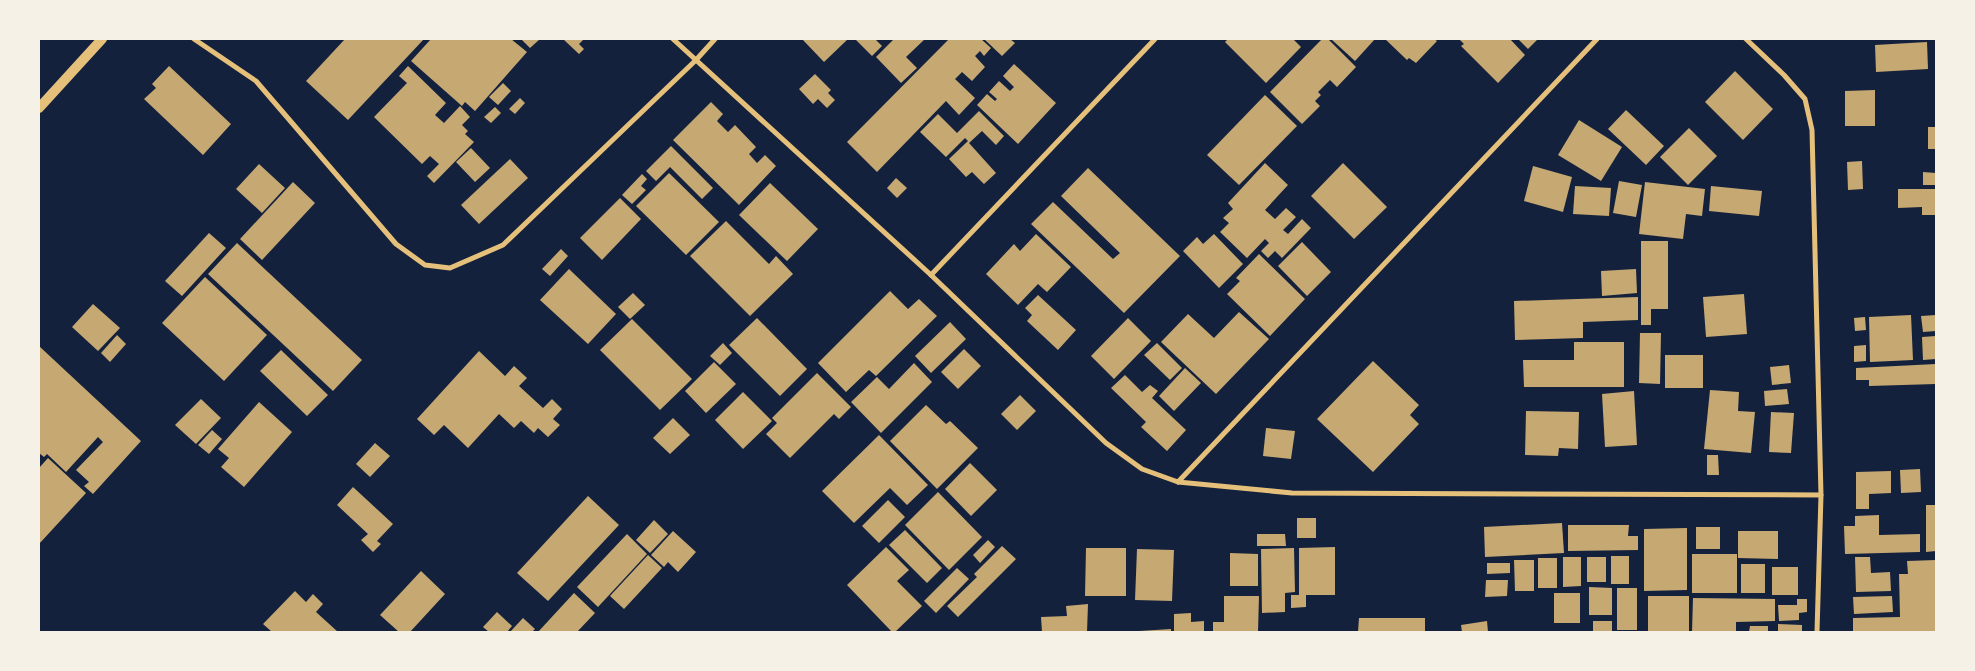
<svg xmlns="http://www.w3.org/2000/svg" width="1975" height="671" font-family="'Source Sans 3',sans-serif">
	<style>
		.building { fill: #c6a872 }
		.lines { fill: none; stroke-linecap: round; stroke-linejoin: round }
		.minor { stroke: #e5c07b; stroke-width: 5 }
		.secondary { stroke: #e5c07b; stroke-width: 10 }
	</style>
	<rect width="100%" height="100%" fill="#14213d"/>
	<!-- building -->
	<g class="building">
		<path d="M345,39H424L348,120L306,81Z"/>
		<path d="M431,39H453L455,40L456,39H511L527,52L475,111L465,102L462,106L411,61Z"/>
		<path d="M521,39H540L530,48Z"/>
		<path d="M563,39H584L579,44L584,49L579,54Z"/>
		<path d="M802,39H848L824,62Z"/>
		<path d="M855,39H875L882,46L872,56Z"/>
		<path d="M894,39H925L906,57L917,68L901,83L876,57Z"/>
		<path d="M949,39H981L991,48L984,56L980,51L975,56L985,67L972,81L962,72L955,79L975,98L959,115L946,101L877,172L847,142Z"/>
		<path d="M984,39H1010L1015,43L1002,56Z"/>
		<path d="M1228,39H1293L1301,47L1266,83L1225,42Z"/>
		<path d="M1322,39H1328L1356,67L1337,87L1330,80L1318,92L1321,95L1315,101L1320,106L1302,124L1270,92Z"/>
		<path d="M1331,39H1375L1355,61Z"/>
		<path d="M1385,39H1434L1437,41L1416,63L1409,58L1407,60Z"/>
		<path d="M1459,39H1510L1525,55L1498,83L1461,46L1464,44Z"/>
		<path d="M1518,39H1538L1528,49Z"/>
		<path d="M1927,42L1928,69L1876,72L1875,45Z"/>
		<path d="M1014,64L1056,103L1018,144L977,105L987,94L995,101L997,99L989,92L999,81L1010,91L1014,87L1003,76Z"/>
		<path d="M169,66L231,124L203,155L144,99L156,88L152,84Z"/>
		<path d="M408,66L446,103L435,115L444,123L460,106L470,117L462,125L468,131L465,134L474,142L434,183L427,176L439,164L430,156L422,164L374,117L407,83L399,76Z"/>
		<path d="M1735,71L1773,109L1743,140L1705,102Z"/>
		<path d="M815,74L831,90L828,93L835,100L827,108L818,99L813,104L799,89Z"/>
		<path d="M503,83L511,91L498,105L489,97Z"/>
		<path d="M1875,90V126H1845V91Z"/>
		<path d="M1265,95L1297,126L1239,185L1207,155Z"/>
		<path d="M520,98L525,103L515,114L509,109Z"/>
		<path d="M711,102L723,114L717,121L728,132L735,125L756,147L749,154L757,163L765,155L776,166L739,205L673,140Z"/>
		<path d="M495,107L501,113L491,123L484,117Z"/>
		<path d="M1626,110L1664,146L1646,165L1608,129Z"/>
		<path d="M979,111L1004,136L996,145L982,131L969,143L996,173L984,184L972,172L966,177L949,159L968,141L965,138L946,157L920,132L938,114L957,133Z"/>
		<path d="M1579,120L1622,147L1601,181L1558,155Z"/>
		<rect x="1928" y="127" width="8" height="22"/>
		<path d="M1689,128L1717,156L1688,185L1660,157Z"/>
		<path d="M671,146L713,188L702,199L670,167L656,181L646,171Z"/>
		<path d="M471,148L490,168L475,182L456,162Z"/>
		<path d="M510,159L528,178L479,224L461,205Z"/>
		<path d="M1862,161L1863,189L1848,190L1847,162Z"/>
		<path d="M1265,163L1288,185L1265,210L1275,219L1286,208L1296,217L1283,230L1288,234L1302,219L1311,228L1282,258L1275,251L1268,258L1261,251L1269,243L1265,239L1247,258L1220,232L1229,223L1223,218L1233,209L1228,203Z"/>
		<path d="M1343,163L1387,207L1354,239L1311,196Z"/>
		<path d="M259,164L285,188L262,213L236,189Z"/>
		<path d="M1533,166L1572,177L1563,212L1524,201Z"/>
		<path d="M1088,168L1180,256L1124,313L1031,224L1053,202L1113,259L1120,253L1061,196Z"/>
		<path d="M1923,172L1936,173V185H1923Z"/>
		<path d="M669,173L719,222L686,255L636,206Z"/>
		<path d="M642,174L647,179L641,186L646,190L632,204L622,195Z"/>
		<path d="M896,178L907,188L897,198L887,188Z"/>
		<path d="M1619,181L1642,185L1636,217L1613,213Z"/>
		<path d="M293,182L315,203L262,260L240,239Z"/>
		<path d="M1645,182L1705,189L1702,216L1686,214L1683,239L1639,234Z"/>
		<path d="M770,183L818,229L787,261L739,215Z"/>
		<path d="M1575,186L1611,188L1609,216L1573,214Z"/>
		<path d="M1711,186L1762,191L1759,216L1709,211Z"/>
		<path d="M1898,189H1936V215H1922V207L1898,208Z"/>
		<path d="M620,198L641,219L602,260L580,238Z"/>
		<path d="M726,221L769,264L776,256L793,274L750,316L690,256Z"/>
		<path d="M209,233L226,248L182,296L165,281Z"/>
		<path d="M1036,234L1071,267L1047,292L1038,284L1018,305L986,274L1014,244L1020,251Z"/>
		<path d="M1214,234L1243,264L1219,288L1183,251L1197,237L1203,244Z"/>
		<path d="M1641,241H1668V309H1651V325H1641Z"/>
		<path d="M1302,242L1331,272L1307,296L1278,266Z"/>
		<path d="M237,243L362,360L333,391L208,274Z"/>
		<path d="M561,249L568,256L550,276L542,269Z"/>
		<path d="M1259,254L1305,299L1270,336L1227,294L1240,281L1236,278Z"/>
		<path d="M569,269L616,314L588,344L540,300Z"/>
		<path d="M1636,269L1637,293L1602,296L1601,271Z"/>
		<path d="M205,277L267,335L224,381L162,323Z"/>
		<path d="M890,291L908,309L919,299L937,316L876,376L869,370L846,392L818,363Z"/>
		<path d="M633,293L645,305L630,319L618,307Z"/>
		<path d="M1744,294L1747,334L1706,337L1703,297Z"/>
		<path d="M1038,295L1076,330L1058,350L1027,321L1032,315L1025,308Z"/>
		<path d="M1638,297V320L1583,322V338L1515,340L1514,301Z"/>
		<path d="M93,304L120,328L98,351L72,327Z"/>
		<path d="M1239,312L1269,339L1216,394L1161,342L1188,314L1214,338Z"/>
		<path d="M1911,315L1913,360L1870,362L1869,317Z"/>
		<path d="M1936,315V331L1923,332L1921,316Z"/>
		<path d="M1865,317L1866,330L1855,331L1854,318Z"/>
		<path d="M757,318L807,369L780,396L729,345Z"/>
		<path d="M1128,318L1151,341L1114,379L1091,356Z"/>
		<path d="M632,319L692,379L660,410L600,350Z"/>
		<path d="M950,322L966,339L931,373L915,356Z"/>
		<path d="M1640,333H1661L1660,384L1639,383Z"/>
		<path d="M117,335L126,344L110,362L101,353Z"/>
		<path d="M1936,336V359L1923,360L1922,337Z"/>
		<path d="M1574,342H1624V387H1524L1523,360H1574Z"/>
		<path d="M723,343L732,353L720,365L710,356Z"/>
		<path d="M1157,343L1182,368L1170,380L1144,355Z"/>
		<path d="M1866,345V361L1854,362V346Z"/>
		<path d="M39,346L141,441L93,494L84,486L89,482L76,470L103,442L98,437L66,472L47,454L44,457L39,453Z"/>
		<path d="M964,349L981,366L958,389L941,372Z"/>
		<path d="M281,350L328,395L307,416L260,371Z"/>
		<path d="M479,351L505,376L514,366L527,378L519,386L543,408L552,399L562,409L553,419L560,425L548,437L538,428L534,433L521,421L514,428L499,414L468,448L444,425L434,435L417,419Z"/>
		<rect x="1665" y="355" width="38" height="33"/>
		<path d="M1373,361L1419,405L1410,415L1419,424L1373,472L1317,419Z"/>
		<path d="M714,362L736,384L706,413L685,391Z"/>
		<path d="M914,363L932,382L881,433L851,402L877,377L889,389Z"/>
		<path d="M1936,364V384L1869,386V380H1856V368Z"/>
		<path d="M1789,365L1791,383L1772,385L1770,367Z"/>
		<path d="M1185,368L1201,383L1174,411L1159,396Z"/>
		<path d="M817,373L851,407L839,419L834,414L790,458L766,434L777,423L772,418Z"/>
		<path d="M1125,375L1142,392L1150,385L1158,391L1152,398L1186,430L1167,451L1141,427L1146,422L1111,388Z"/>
		<path d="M1787,389L1789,404L1765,406L1764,391Z"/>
		<path d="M1710,390L1739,392L1738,411L1755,412L1751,453L1704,449Z"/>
		<path d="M1634,391L1637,445L1605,447L1602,394Z"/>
		<path d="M743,392L772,421L743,449L715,420Z"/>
		<path d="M1020,395L1036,411L1017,430L1001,414Z"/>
		<path d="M201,399L221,418L196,444L175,425Z"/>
		<path d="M259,402L292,432L244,487L221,467L229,458L218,449Z"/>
		<path d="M926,405L946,424L950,421L978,448L937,489L890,441Z"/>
		<path d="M1526,411L1579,412L1578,449L1559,448L1558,456L1525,455Z"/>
		<path d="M1771,412L1794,413L1791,453L1769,452Z"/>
		<path d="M673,418L690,435L670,454L653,438Z"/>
		<path d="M1266,428L1295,431L1291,459L1263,456Z"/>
		<path d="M212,430L222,439L209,454L198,445Z"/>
		<path d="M879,435L928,485L907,505L890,488L854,523L822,491Z"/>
		<path d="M375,443L390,456L370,477L356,464Z"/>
		<path d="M1707,455H1718L1719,475H1707Z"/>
		<path d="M48,458L86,493L39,544V468Z"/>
		<path d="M970,463L997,490L971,516L945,489Z"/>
		<path d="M1920,469L1921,492L1901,493L1900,470Z"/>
		<path d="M1891,471V493L1869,494V509H1856V472Z"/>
		<path d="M353,487L393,524L377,541L381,544L373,552L361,540L368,534L337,505Z"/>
		<path d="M938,492L982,537L949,570L905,525Z"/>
		<path d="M588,496L619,525L548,601L517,573Z"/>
		<path d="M888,500L905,517L879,543L862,526Z"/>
		<path d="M1926,505H1936V551L1926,552Z"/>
		<path d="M1879,515V535L1920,534V552L1845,554L1844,526H1855V516Z"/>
		<rect x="1297" y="518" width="19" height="20"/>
		<path d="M654,520L668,534L650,553L636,540Z"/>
		<path d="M1562,523L1564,553L1485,557L1484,527Z"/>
		<path d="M1568,525H1629L1628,536H1638V550L1568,551Z"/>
		<rect x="1696" y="527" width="24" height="22"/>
		<path d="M1687,528V590L1644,591V529Z"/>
		<path d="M905,530L942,568L927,583L889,545Z"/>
		<path d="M673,531L696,552L678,572L668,562L664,567L651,555Z"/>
		<path d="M1738,531H1778V559L1738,558Z"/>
		<path d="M627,534L647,554L598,607L577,587Z"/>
		<path d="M1257,534H1285L1286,546H1257Z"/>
		<path d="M988,540L995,547L980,563L973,555Z"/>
		<path d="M1002,546L1016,559L958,617L947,606L977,577L974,574Z"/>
		<path d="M886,547L909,570L897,581L922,606L895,632H892L847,585Z"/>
		<path d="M1335,547V595H1306V607L1291,608V595H1299V548Z"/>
		<path d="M1086,548H1126V596H1085Z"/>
		<path d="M1294,548L1295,592L1285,593V612L1262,613L1261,549Z"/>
		<path d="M1137,549L1174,550L1172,601L1135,600Z"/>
		<path d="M1230,553L1258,554V586H1230Z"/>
		<rect x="1692" y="554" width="45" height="39"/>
		<path d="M648,555L662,568L624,609L610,596Z"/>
		<rect x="1611" y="556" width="18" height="28"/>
		<path d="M1563,557H1581V586L1563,587Z"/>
		<rect x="1587" y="557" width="19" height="25"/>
		<path d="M1855,557H1870L1871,573L1890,572L1891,591L1856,592Z"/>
		<rect x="1538" y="558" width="19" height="30"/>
		<path d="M1514,560H1534V591H1515Z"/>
		<path d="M1936,560V632H1853V618L1900,617L1899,574H1908L1907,561Z"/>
		<path d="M1487,563H1510V573L1487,574Z"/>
		<rect x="1741" y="564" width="24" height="29"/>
		<rect x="1772" y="567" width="26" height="28"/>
		<path d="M957,568L969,579L936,613L924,601Z"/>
		<path d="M421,571L445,594L410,632H399L380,615Z"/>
		<path d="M1486,580H1508L1507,596L1485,597Z"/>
		<path d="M1589,587L1612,588V615H1589Z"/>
		<rect x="1617" y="588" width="20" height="42"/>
		<path d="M295,591L306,602L313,594L323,604L316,612L338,632H272L263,624Z"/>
		<path d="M574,593L595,613L577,632H538Z"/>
		<rect x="1554" y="593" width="26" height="30"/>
		<path d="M1224,596H1259L1258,632H1213V622H1224Z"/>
		<rect x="1648" y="596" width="41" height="36"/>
		<path d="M1892,596L1893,612L1854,614L1853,597Z"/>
		<path d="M1693,598L1775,599V621L1736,622V632H1692Z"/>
		<path d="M1797,599H1807V612L1799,613V620L1779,621L1778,605H1797Z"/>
		<path d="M1088,604L1087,632H1042L1041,617L1067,616L1066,606Z"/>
		<path d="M497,612L512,626L507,632H489L483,627Z"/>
		<path d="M1191,613V622L1204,621V632H1174V614Z"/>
		<path d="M523,618L535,629L532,632H510Z"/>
		<path d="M1359,618H1425V632H1358Z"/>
		<path d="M1487,621L1488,632H1462L1461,625Z"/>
		<rect x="1593" y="621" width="19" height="11"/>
		<path d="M1778,624L1802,625V632H1778Z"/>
		<path d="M1750,626H1768V632H1749Z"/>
		<path d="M1171,629V632H1139V631Z"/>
	</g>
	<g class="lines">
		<!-- minor -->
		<g class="minor">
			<path d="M194,39L256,81L396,244L425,265L450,268L503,245L696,60L715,39"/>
			<path d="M673,39L931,275L1106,443L1142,469L1178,482L1292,493L1821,495"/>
			<path d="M1746,39L1784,75L1805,99L1812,130L1821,495L1817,632"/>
			<path d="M931,275L1155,39"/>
			<path d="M1178,482L1597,39"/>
		</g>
		<!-- secondary -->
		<path class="secondary" d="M39,108L102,39"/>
	</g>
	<!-- border -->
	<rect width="1975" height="671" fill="none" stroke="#f6f1e7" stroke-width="80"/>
</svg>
